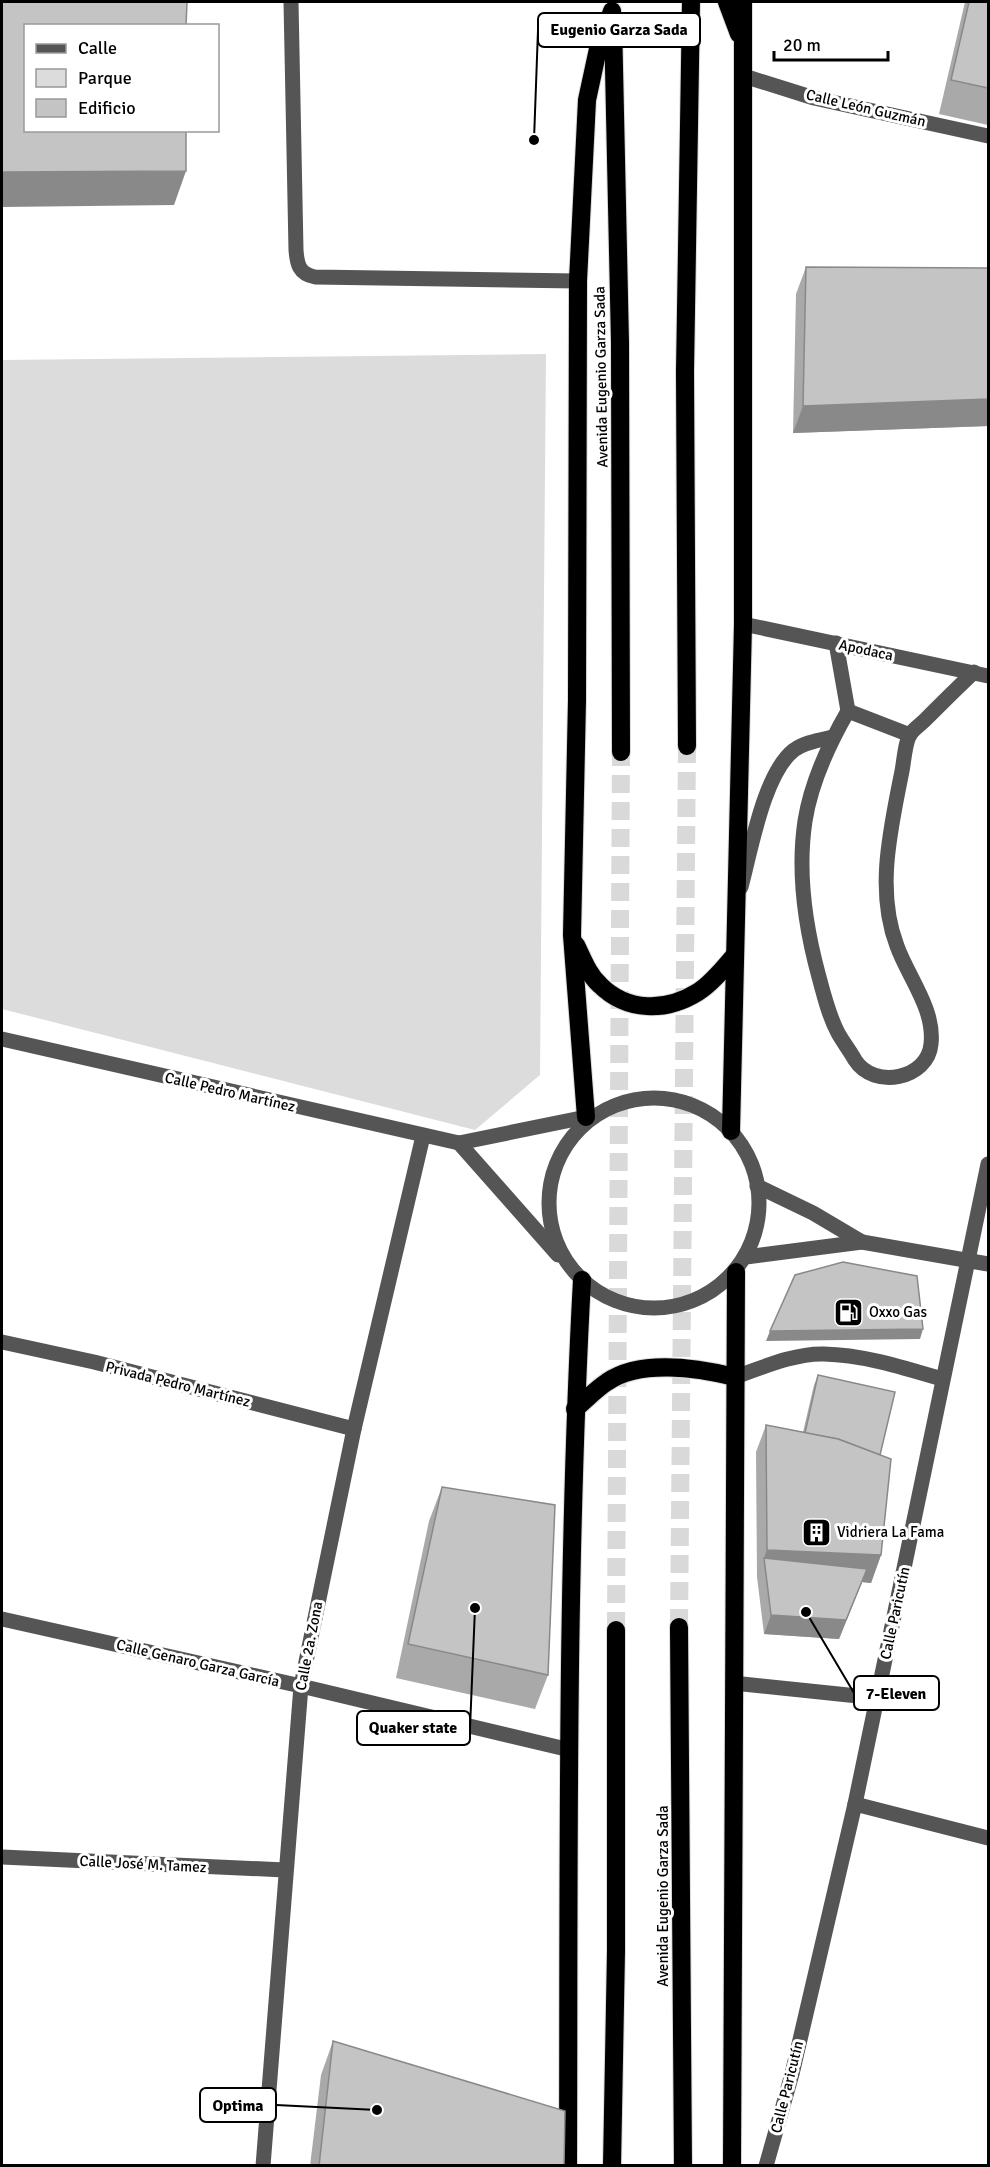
<svg xmlns="http://www.w3.org/2000/svg" width="990" height="2167" font-family="Signika,sans-serif">
	<style>
		.green { fill: #dcdcdc }
		.lines { fill: none; stroke-linecap: round; stroke-linejoin: round }
		.highway-tunnel { stroke: #d9d9d9; stroke-width: 18; stroke-dasharray: 18 9; stroke-linecap: butt }
		.highway-casing { stroke: #dbdbdb; stroke-width: 20 }
		.minor { stroke: #555; stroke-width: 15 }
		.highway { stroke: #000; stroke-width: 18 }
		.wall { fill: #a9a9a9 }
		.shaded-wall { fill: #898989 }
		.building { fill: #c4c4c4; stroke: #898989; stroke-width: 1.5 }
		.labels { text-anchor: middle; dominant-baseline: central; stroke-width: 6; stroke-linejoin: round; paint-order: stroke }
		.street-label { font-size: 15px; fill: #000; stroke: #fff }
		.poi-label { font-size: 15px; fill: #000; stroke: #fff; text-anchor: start }
		.leader { fill: none; stroke: #000; stroke-width: 2 }
		.callout-dot { fill: #000; stroke: #fff; stroke-width: 2 }
		.callout { fill: #fff; stroke: #000; stroke-width: 2 }
		.callout-label { font-size: 16px; text-anchor: middle; font-weight: bold; fill: #000 }
	</style>
	<rect width="100%" height="100%" fill="#fff"/>
	<!-- green -->
	<path class="green" d="M546,354L540,1075L475,1130L2,1009V360Z"/>
	<g class="lines">
		<!-- highway-tunnel -->
		<g class="highway-tunnel">
			<path d="M679,1627L687,746"/>
			<path d="M616,1630L621,752"/>
		</g>
		<defs>
			<g id="highway">
				<path d="M727,2L739,34"/>
				<path d="M613,21L620,343L621,752"/>
				<path d="M687,746L685,372L691,2"/>
				<path d="M576,945C583,959 588,974 600,985C627,1012 666,1012 698,992C712,983 723,969 734,956"/>
				<path d="M586,1117L572,935L577,700L578,281L587,100L598,49L612,11"/>
				<path d="M731,1131L743,624V2"/>
				<path d="M575,1409C586,1400 596,1389 607,1382C640,1359 698,1368 735,1377"/>
				<path d="M679,1627L683,2166"/>
				<path d="M568,2166C569,1871 566,1575 582,1280"/>
				<path d="M612,2166L616,1951V1630"/>
				<path d="M732,2166L736,1272"/>
			</g>
		</defs>
		<!-- highway casing -->
		<use href="#highway" class="highway-casing"/>
		<!-- minor -->
		<g class="minor">
			<path d="M291,2L296,250C297,264 299,274 315,277L578,281"/>
			<path d="M744,76L814,98L988,136"/>
			<path d="M743,624L988,676"/>
			<path d="M836,643L848,711C829,744 811,783 805,821C797,874 805,926 819,977C824,996 829,1016 838,1033C843,1042 850,1051 855,1060C874,1090 928,1079 931,1044C935,1009 908,977 897,946C876,892 890,832 901,776C904,764 904,748 909,736C912,730 920,725 925,720C941,704 957,688 974,672"/>
			<path d="M848,711L910,735"/>
			<path d="M741,887C751,850 764,773 794,750C805,742 820,740 833,737"/>
			<path d="M2,1039L459,1143L586,1117"/>
			<circle cx="654" cy="1203" r="105"/>
			<path d="M459,1143L558,1255"/>
			<path d="M757,1186L813,1213L862,1242"/>
			<path d="M746,1257L862,1242L988,1264"/>
			<path d="M2,1342L94,1362L354,1429"/>
			<path d="M735,1377C761,1368 795,1353 824,1354C865,1355 904,1368 942,1379"/>
			<path d="M2,1619L301,1686L570,1750"/>
			<path d="M733,1683L877,1698"/>
			<path d="M855,1804L988,1838"/>
			<path d="M2,1857L285,1870"/>
			<path d="M263,2166L301,1686L354,1429L423,1136"/>
			<path d="M766,2166L792,2074L855,1804L988,1164"/>
		</g>
		<!-- highway -->
		<use href="#highway" class="highway"/>
	</g>
	<!-- wall -->
	<g class="wall">
		<path d="M965,2H988V125L939,114Z"/>
		<path d="M806,267L988,268V426L793,433L796,294Z"/>
		<path d="M818,1375L880,1455L881,1555L871,1583L862,1582L839,1639L764,1634L757,1577L756,1452L766,1425L803,1432L814,1385Z"/>
		<path d="M442,1487L548,1675L535,1709L396,1678L429,1521Z"/>
		<path d="M333,2041L564,2166H310L321,2075Z"/>
	</g>
	<!-- shaded-wall -->
	<g class="shaded-wall">
		<path d="M186,171L174,205L2,207V172Z"/>
		<path d="M988,399V426L793,433L803,406Z"/>
		<path d="M923,1329L920,1339L766,1341L770,1331Z"/>
		<path d="M767,1550L881,1555L871,1583L862,1582L839,1639L764,1634L771,1615L764,1558Z"/>
	</g>
	<!-- building -->
	<g class="building">
		<path d="M2,2H187L186,26H26V130H186V171L2,172Z"/>
		<path d="M969,2H988V88L951,80Z"/>
		<path d="M806,267L988,268V399L803,406Z"/>
		<path d="M843,1262L917,1276L923,1329L770,1331L795,1275Z"/>
		<path d="M818,1375L895,1392L880,1455L838,1439L805,1433Z"/>
		<path d="M766,1425L838,1439L891,1459L881,1555L767,1550Z"/>
		<path d="M442,1487L555,1505L548,1675L408,1644Z"/>
		<path d="M764,1558L867,1569L846,1620L771,1615Z"/>
		<path d="M333,2041L565,2111L564,2166H319Z"/>
	</g>
	<!-- icons -->
	<defs>
		<symbol id="fuel-square" viewBox="-11 -11 22 22"><rect x="-9" y="-9" width="18" height="18" rx="4" fill="#000" stroke="#fff"/><path d="M-5.5-6h7V0h2V4h1.3V-2.5L3-4.5l.8-.8L6-3V5H2.5V1h-1V6h-7ZM-4.2-4.7v3.2H.2V-4.7Z" fill="#fff"/></symbol>
		<symbol id="building-square" viewBox="-11 -11 22 22"><rect x="-9" y="-9" width="18" height="18" rx="4" fill="#000" stroke="#fff"/><path d="M-4-6H4V6H1V3H-1V6H-4ZM-2.5-4.3h1.7v1.8h-1.7ZM.8-4.3h1.7v1.8H.8ZM-2.5-1h1.7V.8h-1.7ZM.8-1h1.7V.8H.8Z" fill="#fff"/></symbol>
	</defs>
	<g fill-rule="evenodd">
		<use href="#fuel-square" x="832" y="1296" width="33" height="33"/>
		<use href="#building-square" x="800" y="1516" width="33" height="33"/>
	</g>
	<g class="labels">
		<!-- street labels -->
		<g class="street-label">
			<text transform="translate(866 108) rotate(13)">Calle León Guzmán</text>
			<text transform="translate(601 377) rotate(-91)">Avenida Eugenio Garza Sada</text>
			<text transform="translate(866 650) rotate(12)">Apodaca</text>
			<text transform="translate(230 1092) rotate(13)">Calle Pedro Martínez</text>
			<text transform="translate(178 1384) rotate(14)">Privada Pedro Martínez</text>
			<text transform="translate(895 1613) rotate(-78)">Calle Paricutín</text>
			<text transform="translate(309 1646) rotate(-79)">Calle 2a. Zona</text>
			<text transform="translate(198 1663) rotate(13)">Calle Genaro Garza García</text>
			<text transform="translate(143 1864) rotate(3)">Calle José M. Tamez</text>
			<text transform="translate(663 1896) rotate(-90)">Avenida Eugenio Garza Sada</text>
			<text transform="translate(787 2087) rotate(-76)">Calle Paricutín</text>
		</g>
		<!-- poi labels -->
		<g class="poi-label">
			<text x="869" y="1312">Oxxo Gas</text>
			<text x="837" y="1532">Vidriera La Fama</text>
		</g>
	</g>
	<!-- callouts -->
	<path class="leader" d="M534 140L538 30M806 1612L854 1693M475 1608L470 1728M377 2110L276 2105"/>
	<g class="callout-dot">
		<circle cx="534" cy="140" r="6"/>
		<circle cx="806" cy="1612" r="6"/>
		<circle cx="475" cy="1608" r="6"/>
		<circle cx="377" cy="2110" r="6"/>
	</g>
	<g class="callout">
		<rect x="538" y="13" width="162" height="34" rx="6"/>
		<rect x="854" y="1676" width="85" height="34" rx="6"/>
		<rect x="357" y="1711" width="113" height="34" rx="6"/>
		<rect x="200" y="2088" width="76" height="34" rx="6"/>
	</g>
	<g class="callout-label">
		<text x="619" y="35">Eugenio Garza Sada</text>
		<text x="896" y="1699">7-Eleven</text>
		<text x="413" y="1733">Quaker state</text>
		<text x="238" y="2111">Optima</text>
	</g>
	<!-- border -->
	<rect width="990" height="2167" fill="none" stroke="#000000" stroke-width="6"/>
	<!-- legend -->
	<rect x="24" y="24" width="195" height="108" fill="#ffffff" stroke="#999999" stroke-width="1.5"/>
	<rect x="36" y="44" width="30" height="9" fill="#555555" stroke="#999999" stroke-width="1.5"/>
	<text x="78" y="54" font-size="18" fill="#000000">Calle</text>
	<rect x="36" y="69" width="30" height="18" fill="#dcdcdc" stroke="#999999" stroke-width="1.5"/>
	<text x="78" y="84" font-size="18" fill="#000000">Parque</text>
	<rect x="36" y="99" width="30" height="18" fill="#c4c4c4" stroke="#999999" stroke-width="1.5"/>
	<text x="78" y="114" font-size="18" fill="#000000">Edificio</text>
	<!-- scale -->
	<path d="M774 51v9h114v-9" fill="none" stroke="#000000" stroke-width="3"/>
	<text x="783" y="51" font-size="18" fill="#000000" stroke="#ffffff" stroke-width="4.5" paint-order="stroke">20 m</text>
</svg>
